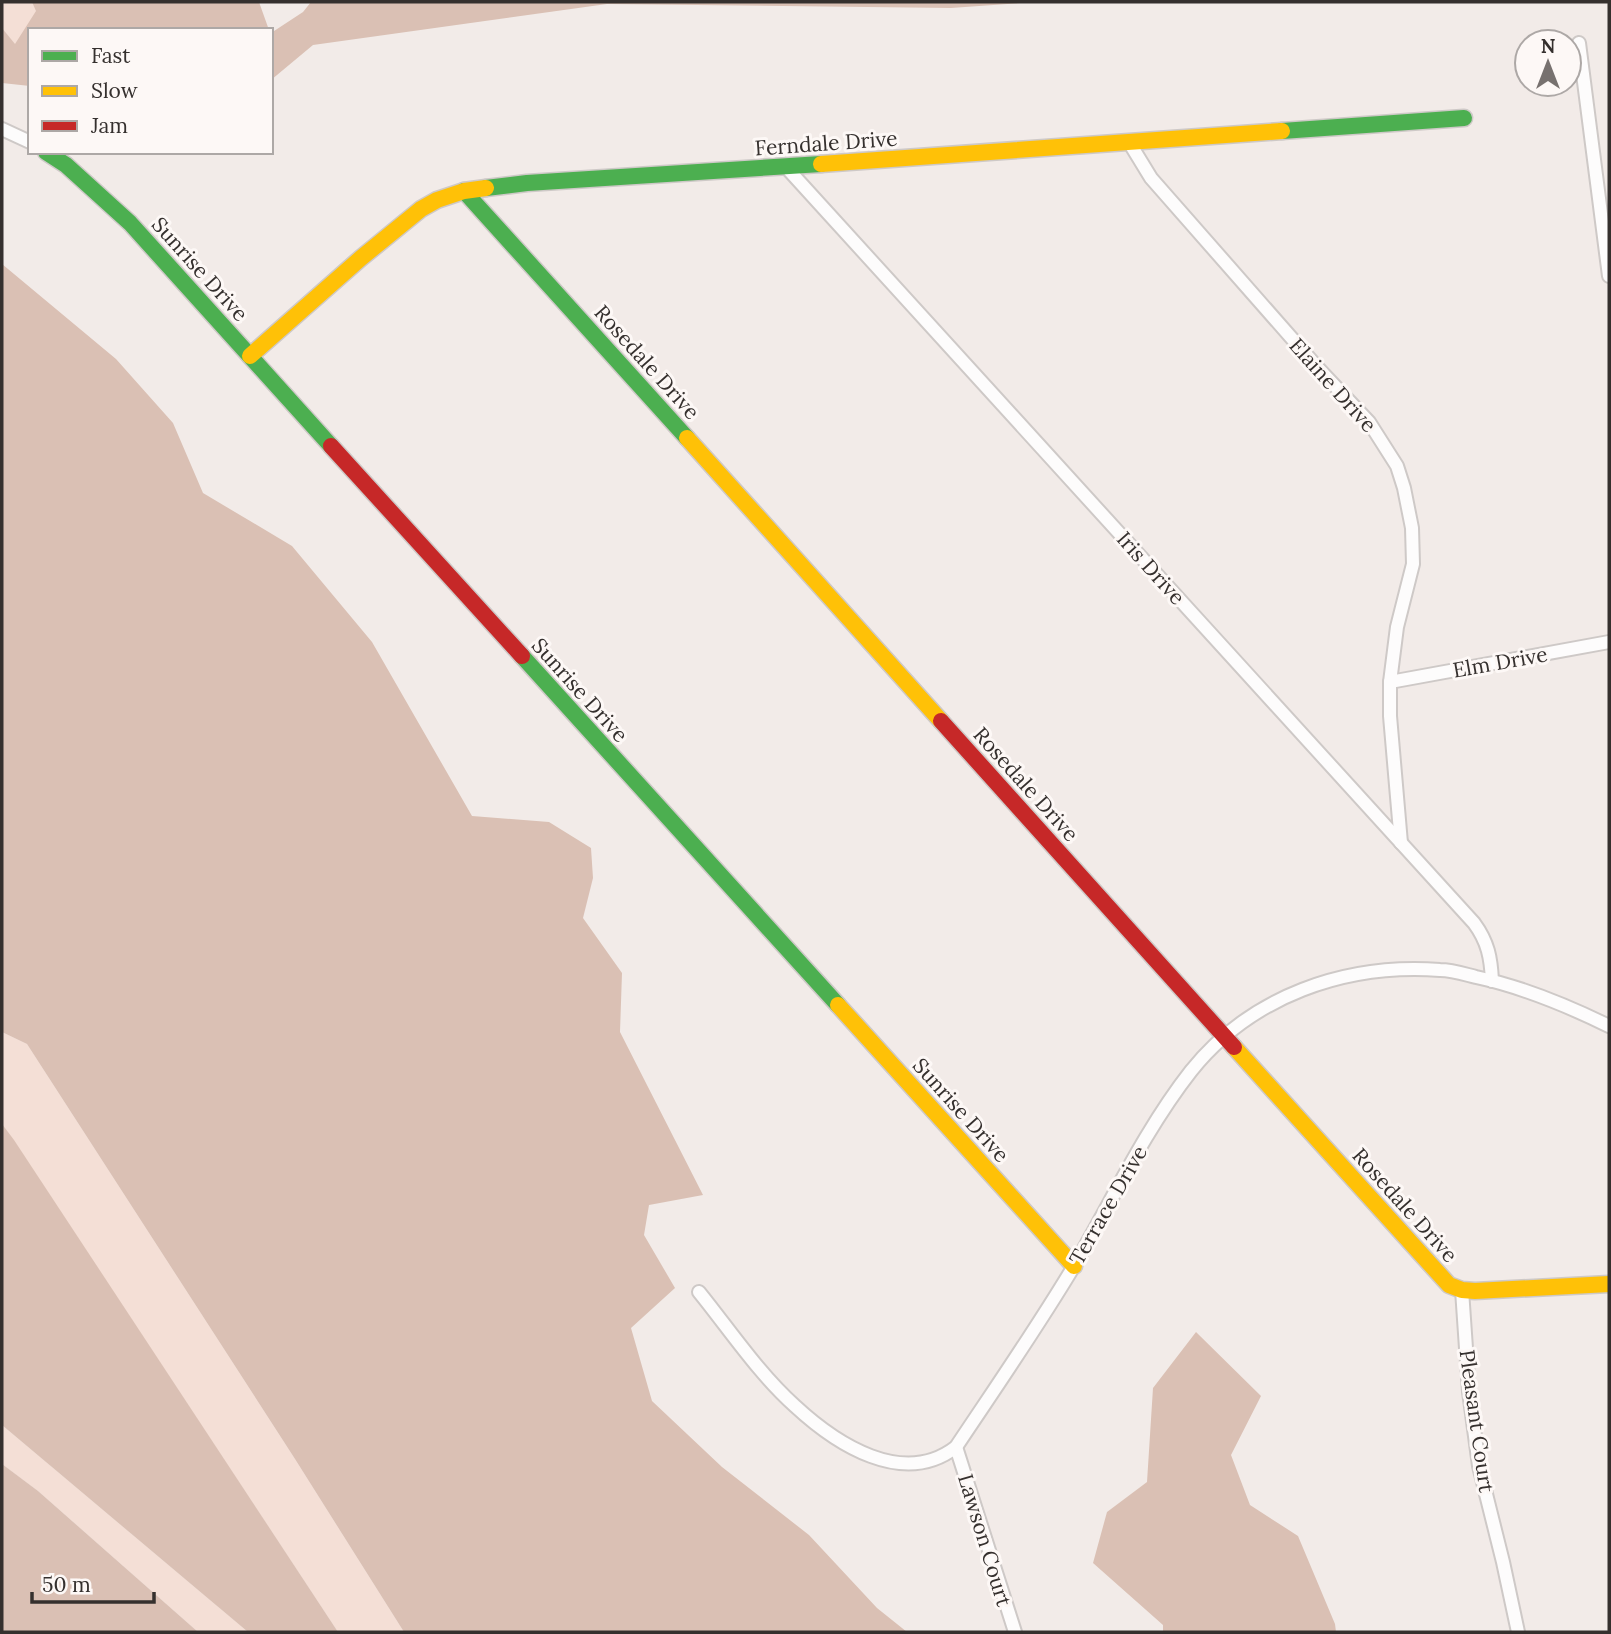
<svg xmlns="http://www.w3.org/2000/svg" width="1611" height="1634" font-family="Lora,serif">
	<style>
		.green { fill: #f4dfd6 }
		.forest { fill: #dac0b4 }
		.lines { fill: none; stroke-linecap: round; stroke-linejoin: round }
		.street-casing { stroke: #cec9c7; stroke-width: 16 }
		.fast-casing { stroke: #cec9c7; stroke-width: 19 }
		.slow-casing { stroke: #cec9c7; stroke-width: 19 }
		.jam-casing { stroke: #cec9c7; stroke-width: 19 }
		.street { stroke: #fdfcfc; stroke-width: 12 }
		.fast { stroke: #4caf50; stroke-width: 16 }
		.slow { stroke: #ffc107; stroke-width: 16 }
		.jam { stroke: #c62828; stroke-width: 16 }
		.labels { text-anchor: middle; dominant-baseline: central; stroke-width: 6; stroke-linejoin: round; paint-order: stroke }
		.street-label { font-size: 21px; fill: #35302e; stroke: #fdf8f6 }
	</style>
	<rect width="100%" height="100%" fill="#f2ebe8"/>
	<!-- green -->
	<g class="green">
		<path d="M2,2H32L37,11L15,45L2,28Z"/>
		<path d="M2,1032L27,1044L295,1459L404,1632H338L2,1124Z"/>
		<path d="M2,1425L248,1632H198L38,1491L2,1464Z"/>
	</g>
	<!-- forest -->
	<g class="forest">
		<path d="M32,2H259L269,30H30V86L2,83V28L15,44L36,11Z"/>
		<path d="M311,2H1034L951,8L607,4L313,45L271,80V33L303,12Z"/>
		<path d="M2,264L116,359L173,423L203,493L292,546L372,642L472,816L549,822L591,848L593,878L583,918L622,973L620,1032L703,1195L649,1205L644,1235L675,1288L631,1328L652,1401L722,1467L809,1535L877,1608L907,1632H404L295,1459L27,1044L2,1032Z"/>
		<path d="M2,1124L14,1140L338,1632H248L2,1425Z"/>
		<path d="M1196,1332L1261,1396L1231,1455L1250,1505L1298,1536L1335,1624L1336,1632H1163V1625L1093,1563L1107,1512L1147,1482L1153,1388Z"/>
		<path d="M2,1464L38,1491L198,1632H2Z"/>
	</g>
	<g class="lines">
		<defs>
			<g id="street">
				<path d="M1579,43L1609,276"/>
				<path d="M2,129L30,142"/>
				<path d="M1129,142L1151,178L1317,367L1369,422L1397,466L1404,488L1412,528L1413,564L1397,627L1390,682V716L1401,843"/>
				<path d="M786,167L1474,923C1488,942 1491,958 1492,981"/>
				<path d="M1390,682L1609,642"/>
				<path d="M1462,1290L1469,1392L1479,1466L1503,1562L1518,1632"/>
				<path d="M699,1292C729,1329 759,1374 795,1406C836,1444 903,1488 956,1447C996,1387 1037,1328 1074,1266C1112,1201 1144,1131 1191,1071C1251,996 1345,963 1440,970C1452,970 1464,974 1476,977C1523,987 1566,1005 1609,1026"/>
				<path d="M956,1447L1015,1632"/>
			</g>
			<g id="fast">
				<path d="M1282,131L1464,118"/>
				<path d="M46,152L66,165L130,223L331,446"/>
				<path d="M486,188L527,183L821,164"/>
				<path d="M464,191L687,438"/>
				<path d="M522,656L838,1005"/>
			</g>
			<g id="slow">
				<path d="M821,164L1282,131"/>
				<path d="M250,356L361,258L421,209L437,200L464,191L486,188"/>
				<path d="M687,438L941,721"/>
				<path d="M838,1005L1074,1266"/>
				<path d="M1234,1047L1449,1285L1462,1290L1475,1291L1609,1284"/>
			</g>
			<g id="jam">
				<path d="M331,446L522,656"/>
				<path d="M941,721L1234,1047"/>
			</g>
		</defs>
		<!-- street casing -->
		<use href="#street" class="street-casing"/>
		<!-- fast casing -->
		<use href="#fast" class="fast-casing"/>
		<!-- slow casing -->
		<use href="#slow" class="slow-casing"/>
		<!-- jam casing -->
		<use href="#jam" class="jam-casing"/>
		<!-- street -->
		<use href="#street" class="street"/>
		<!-- fast -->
		<use href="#fast" class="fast"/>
		<!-- slow -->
		<use href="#slow" class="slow"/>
		<!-- jam -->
		<use href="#jam" class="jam"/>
	</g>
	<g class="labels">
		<!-- street labels -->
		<g class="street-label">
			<text transform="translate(826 143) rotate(-4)">Ferndale Drive</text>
			<text transform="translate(200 269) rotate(48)">Sunrise Drive</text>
			<text transform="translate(647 362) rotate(48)">Rosedale Drive</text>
			<text transform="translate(1333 385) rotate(48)">Elaine Drive</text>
			<text transform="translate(1151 568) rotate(48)">Iris Drive</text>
			<text transform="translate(1500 662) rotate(-10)">Elm Drive</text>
			<text transform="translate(580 690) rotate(48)">Sunrise Drive</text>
			<text transform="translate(1026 784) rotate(48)">Rosedale Drive</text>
			<text transform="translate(961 1110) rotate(48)">Sunrise Drive</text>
			<text transform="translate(1108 1205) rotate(-60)">Terrace Drive</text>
			<text transform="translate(1405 1205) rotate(48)">Rosedale Drive</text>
			<text transform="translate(1477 1421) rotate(82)">Pleasant Court</text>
			<text transform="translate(985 1540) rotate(73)">Lawson Court</text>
		</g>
	</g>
	<!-- border -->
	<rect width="1611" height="1634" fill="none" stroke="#35302e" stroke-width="7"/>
	<!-- legend -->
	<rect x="28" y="28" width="245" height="126" fill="#fdf8f6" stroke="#ada8a6" stroke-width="2"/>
	<rect x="42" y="51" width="35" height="10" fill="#4caf50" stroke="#ada8a6" stroke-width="2"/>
	<text x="91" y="63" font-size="21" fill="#35302e">Fast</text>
	<rect x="42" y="86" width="35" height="10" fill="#ffc107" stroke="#ada8a6" stroke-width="2"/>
	<text x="91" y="98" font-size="21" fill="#35302e">Slow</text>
	<rect x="42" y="121" width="35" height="10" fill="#c62828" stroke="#ada8a6" stroke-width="2"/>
	<text x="91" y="133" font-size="21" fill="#35302e">Jam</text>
	<!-- north arrow -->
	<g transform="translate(1548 63)"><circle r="33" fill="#fdf8f6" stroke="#ada8a6" stroke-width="2"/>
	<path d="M0-5L12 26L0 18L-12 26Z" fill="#77716f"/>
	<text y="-10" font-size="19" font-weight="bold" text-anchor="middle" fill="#35302e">N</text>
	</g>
	<!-- scale -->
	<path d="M32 1592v10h122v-10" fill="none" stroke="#35302e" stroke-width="3.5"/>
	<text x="42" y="1592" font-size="21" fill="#35302e" stroke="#fdf8f6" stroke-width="5" paint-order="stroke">50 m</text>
</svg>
